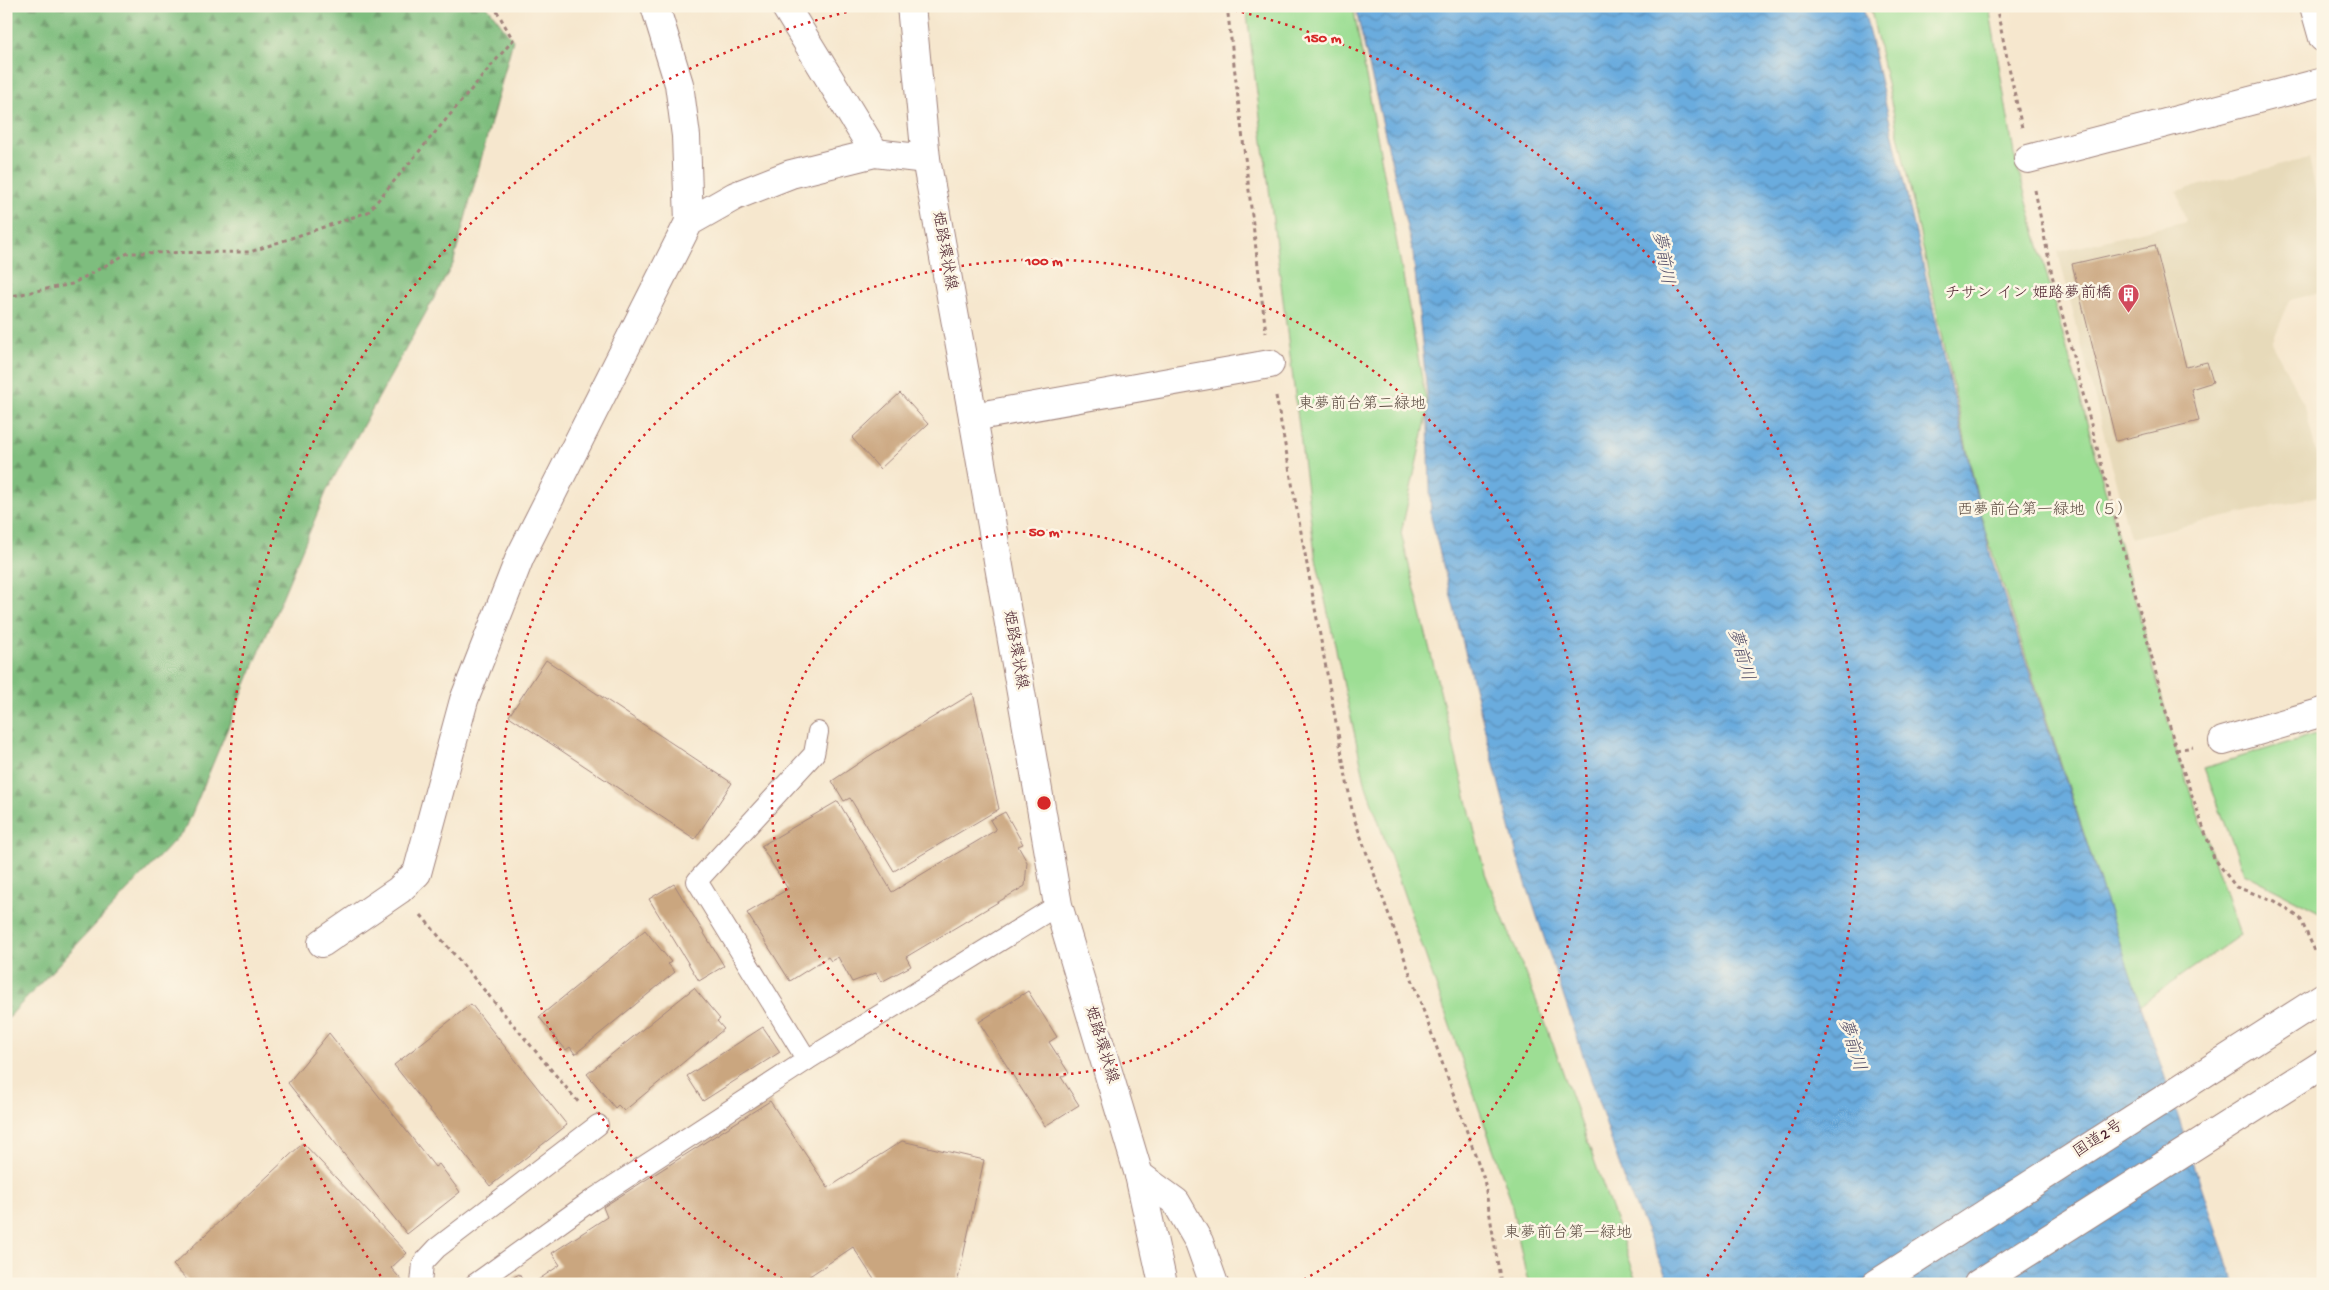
<svg xmlns="http://www.w3.org/2000/svg" width="2329" height="1290" font-family="'Gochi Hand','Klee One',sans-serif">
	<style>
		.built { fill: #e7daba }
		.forest { fill: url(#forest-firs); stroke: #646e54 }
		.park { fill: #9dde94; stroke: #747e60 }
		.water { fill: url(#water-waves); stroke: #5a6684 }
		.building { fill: #caa67f }
		.lines { fill: none; stroke-linecap: round; stroke-linejoin: round }
		.service-casing { stroke: #a0837c; stroke-width: 22 }
		.minor-casing { stroke: #a0837c; stroke-width: 30 }
		.tertiary-casing { stroke: #a0837c; stroke-width: 30 }
		.secondary-casing { stroke: #a0837c; stroke-width: 30 }
		.trunk-casing { stroke: #a0837c; stroke-width: 30 }
		.path { stroke: #a0837c; stroke-width: 3; stroke-dasharray: 4 4; stroke-linecap: butt }
		.service { stroke: #fff; stroke-width: 20 }
		.minor { stroke: #fff; stroke-width: 28 }
		.tertiary { stroke: #fff; stroke-width: 28 }
		.secondary { stroke: #fff; stroke-width: 28 }
		.trunk { stroke: #fff; stroke-width: 28 }
		.ring { fill: none; stroke: #d62828; stroke-width: 2.5; stroke-dasharray: 2.5 5 }
		.labels { text-anchor: middle; dominant-baseline: central; stroke-width: 5; stroke-linejoin: round; paint-order: stroke }
		.street-label { font-size: 16px; fill: #4a1f2b; stroke: #fcf5e5 }
		.poi-label { font-size: 16px; fill: #4a1f2b; stroke: #fcf5e5; text-anchor: end }
		.park-label { font-size: 16px; fill: #5f4f45; stroke: #fcf5e5 }
		.water-label { font-size: 18px; font-style: italic; fill: #55506a; stroke: #fcf5e5 }
		.centre { fill: #d62828; stroke: #fcf5e5; stroke-width: 2.5 }
		.ring-label { font-size: 15px; text-anchor: middle; font-weight: bold; fill: #d62828; stroke: #fcf5e5; stroke-width: 5; stroke-linejoin: round; paint-order: stroke }
	</style>
	<defs>
		<pattern id="forest-firs" width="22" height="20" patternUnits="userSpaceOnUse" patternTransform="scale(1.25)"><rect width="22" height="20" fill="#7ebd7e"/><path d="M5 1l3.5 6h-7zM16 11l3.5 6h-7z" fill="#699967"/></pattern>
		<pattern id="water-waves" width="16" height="10" patternUnits="userSpaceOnUse" patternTransform="scale(1.25)"><rect width="16" height="10" fill="#6aacde"/><path d="M0 5q4-4 8 0t8 0" fill="none" stroke="#598bb4"/></pattern>
	</defs>
	<rect width="100%" height="100%" fill="#fcf5e5"/>
	<filter id="ink" filterUnits="userSpaceOnUse"><feTurbulence type="fractalNoise" baseFrequency=".02" numOctaves="2"/><feDisplacementMap in="SourceGraphic" scale="10" xChannelSelector="R" yChannelSelector="G"/><feConvolveMatrix kernelMatrix="1 2 1 2 8 2 1 2 1" color-interpolation-filters="sRGB"/></filter>
	<filter id="wash" filterUnits="userSpaceOnUse"><feTurbulence type="fractalNoise" baseFrequency=".0096" numOctaves="4" result="noise"/><feDisplacementMap in="SourceGraphic" scale="20" xChannelSelector="R" yChannelSelector="G"/><feGaussianBlur stdDeviation="1.12" result="paint"/><feColorMatrix in="noise" values="0 0 0 0 0 0 0 0 0 0 0 0 0 0 0 0 0 1.4 0 .05"/><feComposite in="paint" operator="in"/></filter>
	<g filter="url(#wash)">
		<rect width="100%" height="100%" fill="#f6e7ce"/>
		<!-- built -->
		<path class="built" d="M2309,158L2323,225V292L2290,300L2272,343L2305,407L2323,481V495L2130,538L2058,252L2186,221L2177,191Z"/>
		<!-- forest -->
		<path class="forest" d="M6,6H487L513,40L453,264L327,490L186,828L6,1020Z"/>
		<!-- park -->
		<g class="park">
			<path d="M1246,6H1353L1428,411L1401,533L1485,873L1548,1030L1638,1284H1530L1526,1275L1510,1197L1366,786L1315,554Z"/>
			<path d="M1870,6H1989L2014,154L2176,750L2240,935L2140,1005L1985,531Z"/>
			<path d="M2323,732V914L2244,873L2204,768Z"/>
		</g>
		<!-- water -->
		<path class="water" d="M1355,6H1863L1991,557L2234,1284H1670L1626,1185L1518,859L1431,518L1427,393L1413,253Z"/>
		<g id="blocks">
			<!-- building -->
			<g class="building">
				<path d="M2155,245L2186,367L2207,362L2213,382L2191,389L2199,421L2116,441L2072,264Z"/>
				<path d="M900,393L928,424L880,469L852,438Z"/>
				<path d="M546,660L732,783L695,839L509,716Z"/>
				<path d="M973,693L999,809L894,871L850,798L844,801L832,781L874,753Z"/>
				<path d="M838,801L892,892L996,830L990,820L1005,812L1023,844L1018,846L1027,862L1025,886L906,957L911,966L881,982L876,973L852,982L838,957L831,961L828,957L790,981L747,913L788,889L761,846Z"/>
				<path d="M674,884L724,966L699,981L649,899Z"/>
				<path d="M645,930L671,962L668,964L675,972L575,1054L570,1047L566,1050L539,1017Z"/>
				<path d="M694,988L720,1019L717,1021L724,1029L624,1111L618,1105L615,1108L587,1074Z"/>
				<path d="M1028,991L1057,1037L1049,1042L1069,1073L1061,1077L1079,1105L1045,1126L979,1022Z"/>
				<path d="M471,1004L567,1125L490,1186L394,1065Z"/>
				<path d="M763,1027L780,1052L703,1101L687,1076Z"/>
				<path d="M329,1033L435,1167L439,1164L460,1192L407,1234L288,1083Z"/>
				<path d="M770,1101L828,1188L902,1141L984,1160L957,1284H877L853,1247L808,1277L813,1284H532L560,1265L552,1253L607,1217L603,1207Z"/>
				<path d="M303,1143L407,1253L391,1268L405,1284H191L173,1265Z"/>
				<path d="M519,1274L525,1284H512L514,1277Z"/>
			</g>
		</g>
	</g>
	<g filter="url(#ink)">
		<use href="#blocks" fill-opacity="0" stroke="#a0837c" stroke-width="1"/>
		<g class="lines">
			<defs>
				<g id="service">
					<path d="M807,1060L697,881L814,754L818,732"/>
					<path d="M421,1284L423,1263L437,1248L598,1125"/>
					<path d="M475,1284L592,1200L807,1060L1058,905"/>
				</g>
				<g id="minor">
					<path d="M655,6L679,84L686,136L689,222"/>
					<path d="M785,6L875,153"/>
					<path d="M2028,159L2323,82"/>
					<path d="M973,417L1270,364"/>
					<path d="M2223,741L2323,712"/>
					<path d="M322,943L399,890L417,873L464,700L520,557L689,222L735,196L791,174L875,153L926,159"/>
				</g>
				<path id="tertiary" d="M1139,1175L1176,1202L1199,1242L1214,1284"/>
				<g id="secondary">
					<path d="M911,6L926,159L973,417L1058,905L1139,1175L1163,1284"/>
					<path d="M2314,6L2323,38"/>
				</g>
				<g id="trunk">
					<path d="M1876,1284L2323,997"/>
					<path d="M1978,1284L2323,1064"/>
				</g>
			</defs>
			<!-- service casing -->
			<use href="#service" class="service-casing"/>
			<!-- minor casing -->
			<use href="#minor" class="minor-casing"/>
			<!-- tertiary casing -->
			<use href="#tertiary" class="tertiary-casing"/>
			<!-- secondary casing -->
			<use href="#secondary" class="secondary-casing"/>
			<!-- trunk casing -->
			<use href="#trunk" class="trunk-casing"/>
			<!-- path -->
			<g class="path">
				<path d="M1227,6L1266,333"/>
				<path d="M1996,6L2022,128"/>
				<path d="M2035,190L2052,275L2176,750L2214,858L2236,887L2275,901L2300,918L2315,951"/>
				<path d="M6,297L72,284L128,253L250,252L368,212L513,40L494,6"/>
				<path d="M1276,396L1353,815L1484,1179L1501,1284"/>
				<path d="M2176,750L2193,747"/>
				<path d="M421,915L580,1104"/>
			</g>
			<!-- service -->
			<use href="#service" class="service"/>
			<!-- minor -->
			<use href="#minor" class="minor"/>
			<!-- tertiary -->
			<use href="#tertiary" class="tertiary"/>
			<!-- secondary -->
			<use href="#secondary" class="secondary"/>
			<!-- trunk -->
			<use href="#trunk" class="trunk"/>
		</g>
	</g>
	<!-- distance rings -->
	<g class="ring">
		<circle cx="1044" cy="803" r="272"/>
		<path d="M789 1282A543 543 0 1 1 1299 1282"/>
		<path d="M385 1282A815 815 0 0 1 868 7M1220 7A815 815 0 0 1 1703 1282"/>
	</g>
	<!-- icons -->
	<defs>
		<symbol id="building-pin" viewBox="-11 -11 22 30"><path d="M0 17L-7.5 6A9.5 9.5 0 1 1 7.5 6Z" fill="#d1495b" stroke="#fcf5e5"/><path d="M-4-6H4V6H1V3H-1V6H-4ZM-2.5-4.3h1.7v1.8h-1.7ZM.8-4.3h1.7v1.8H.8ZM-2.5-1h1.7V.8h-1.7ZM.8-1h1.7V.8H.8Z" fill="#fff"/></symbol>
	</defs>
	<g fill-rule="evenodd">
		<use href="#building-pin" x="2116" y="282" width="25" height="34"/>
	</g>
	<g class="labels">
		<!-- street labels -->
		<g class="street-label">
			<text transform="translate(943 251) rotate(80)">姫路環状線</text>
			<text transform="translate(1014 650) rotate(80)">姫路環状線</text>
			<text transform="translate(1100 1045) rotate(73)">姫路環状線</text>
			<text transform="translate(2099 1140) rotate(-33)">国道2号</text>
		</g>
		<!-- poi labels -->
		<g class="poi-label">
			<text x="2112" y="294">チサン イン 姫路夢前橋</text>
		</g>
		<!-- park labels -->
		<g class="park-label">
			<text x="1362" y="405">東夢前台第二緑地</text>
			<text x="2045" y="511">西夢前台第一緑地（５）</text>
			<text x="1568" y="1234">東夢前台第一緑地</text>
		</g>
		<!-- water labels -->
		<g class="water-label">
			<text transform="translate(1662 258) rotate(80)">夢前川</text>
			<text transform="translate(1740 655) rotate(74)">夢前川</text>
			<text transform="translate(1851 1045) rotate(73)">夢前川</text>
		</g>
	</g>
	<circle cx="1044" cy="803" r="8" class="centre"/>
	<g class="ring-label">
		<text x="1323" y="42">150 m</text>
		<text x="1044" y="265">100 m</text>
		<text x="1044" y="536">50 m</text>
	</g>
	<!-- margin -->
	<rect width="2329" height="1290" fill="none" stroke="#fcf5e5" stroke-width="25"/>
</svg>
